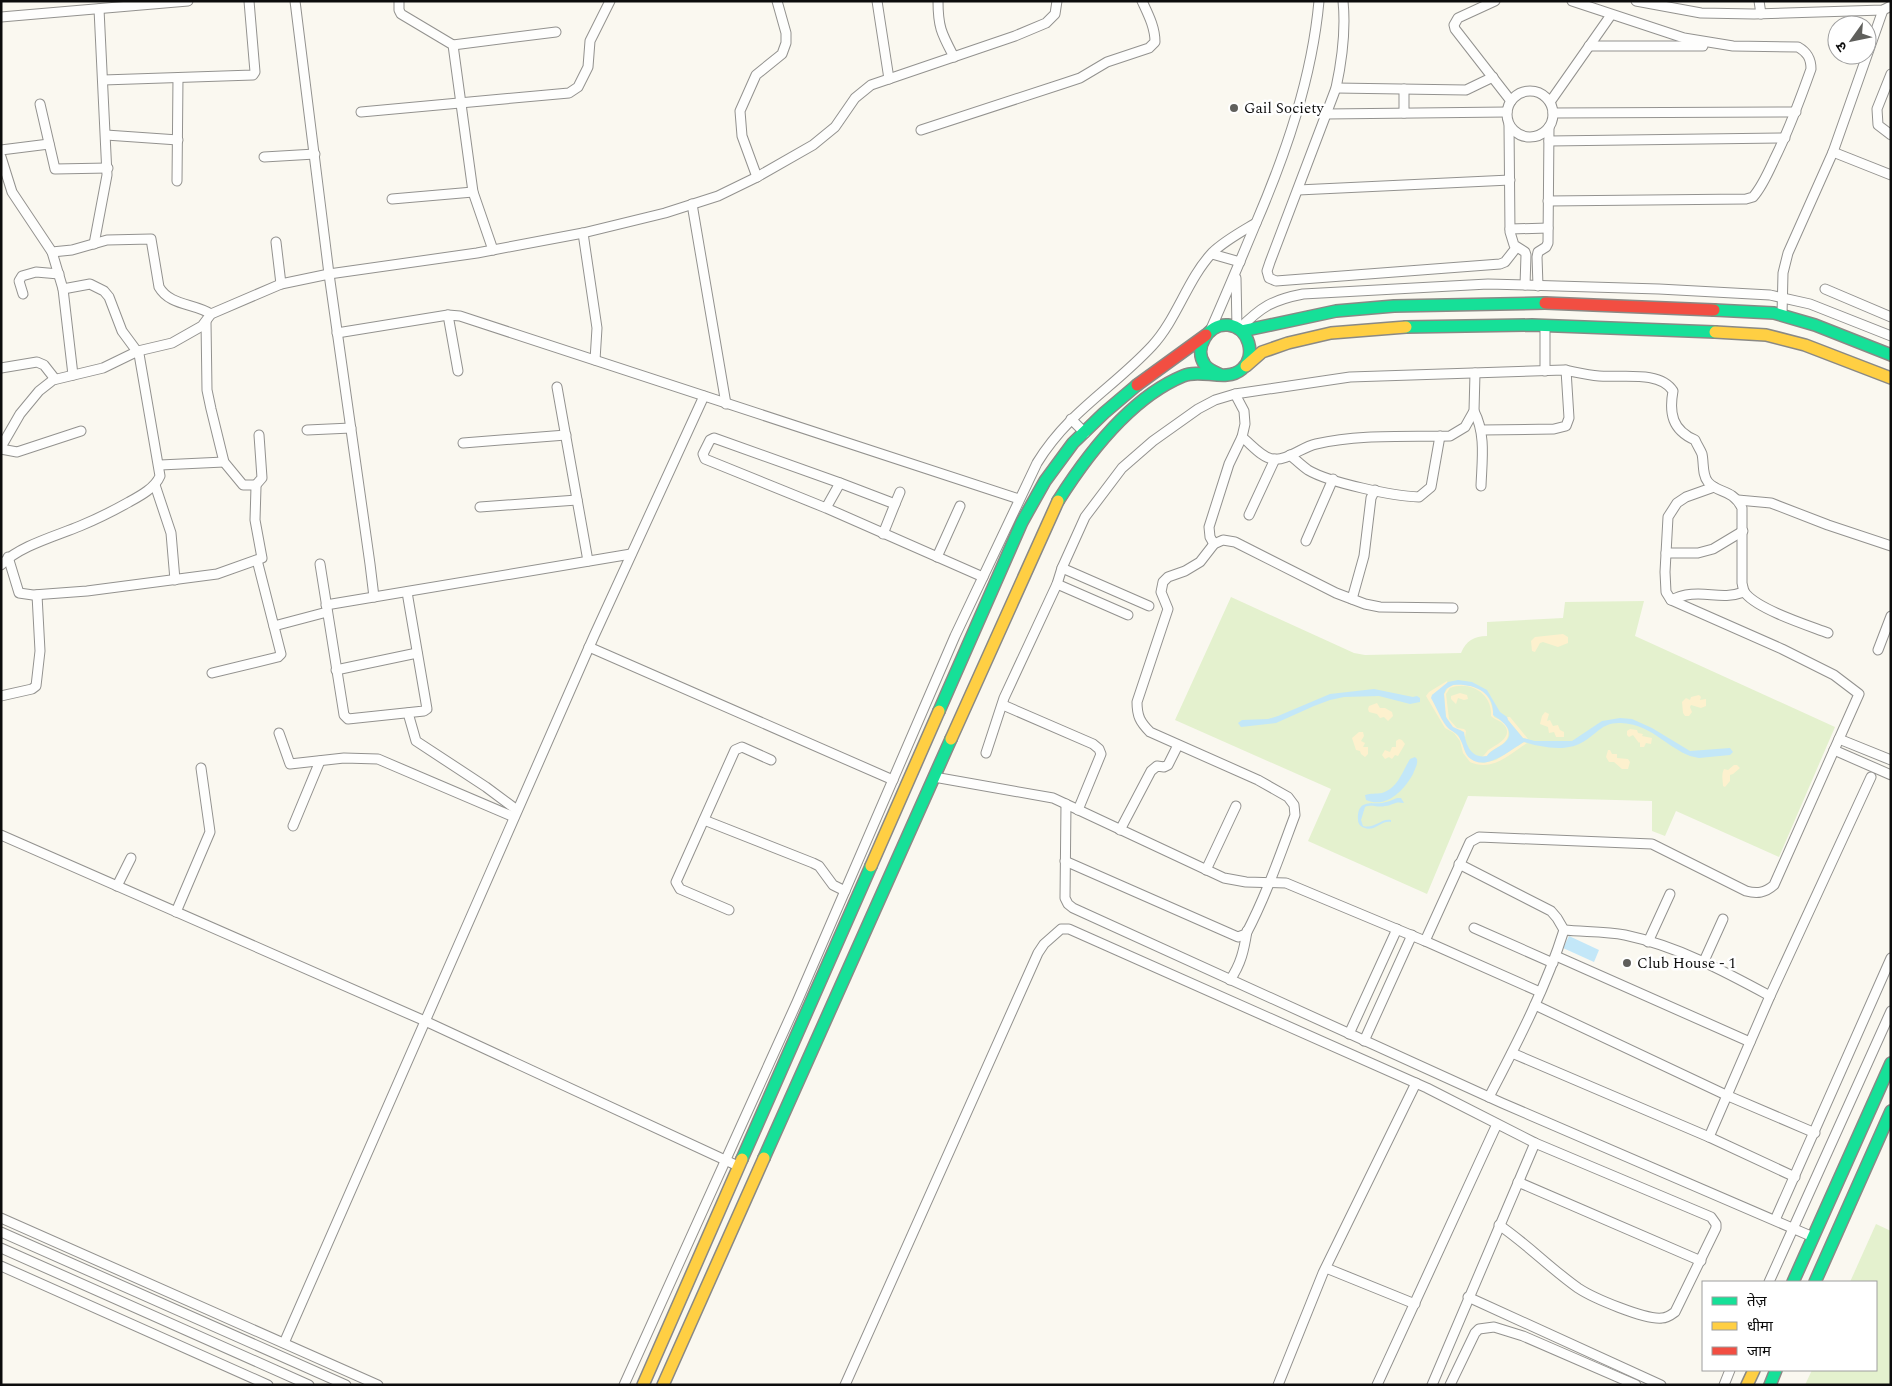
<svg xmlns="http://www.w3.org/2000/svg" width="1892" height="1386" font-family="Spectral,'Noto Sans Devanagari',serif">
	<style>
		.green { fill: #e4f1ce }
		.sand { fill: #fdf1ce }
		.water { fill: #c3e7f8; fill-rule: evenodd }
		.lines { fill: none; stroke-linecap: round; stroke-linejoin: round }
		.street-casing { stroke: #93928f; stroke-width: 11 }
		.fast-casing { stroke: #8a8985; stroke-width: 14 }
		.slow-casing { stroke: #8a8985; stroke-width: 14 }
		.jam-casing { stroke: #8a8985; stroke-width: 14 }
		.street { stroke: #fefefd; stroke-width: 9 }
		.fast { stroke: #16e098; stroke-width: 11 }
		.slow { stroke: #ffcf43; stroke-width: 11 }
		.jam { stroke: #f24e42; stroke-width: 11 }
		.poi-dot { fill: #5f5f5c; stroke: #fff; stroke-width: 2 }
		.labels { text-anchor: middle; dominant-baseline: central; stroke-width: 5; stroke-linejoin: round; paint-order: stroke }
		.poi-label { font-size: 15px; fill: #0c0c0c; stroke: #fff; text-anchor: start }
	</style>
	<rect width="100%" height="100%" fill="#faf8f0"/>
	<!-- green -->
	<g class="green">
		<path d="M1231,597L1354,653L1365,655L1461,653C1466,641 1474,636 1487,636V622L1563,618L1565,602L1644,601L1635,636L1835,727L1779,857L1676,811L1665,836L1652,831V801L1468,796L1427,894L1308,841L1331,789L1175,720Z"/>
		<path d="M1876,1224L1891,1231V1385H1805L1812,1370H1876V1282H1850Z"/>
	</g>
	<!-- sand -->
	<g class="sand">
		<path d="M1563,634L1568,637V643L1558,647L1543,642L1540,643L1535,652L1532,651L1531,641L1535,637Z"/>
		<path d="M1447,681L1448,684L1432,695L1453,731L1460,738L1467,755L1471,759L1483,763L1496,760L1524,742L1527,743C1510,754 1492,772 1470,762L1463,753L1460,741L1454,733L1445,728L1426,696L1429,692Z"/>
		<path d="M1459,684C1482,686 1491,693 1494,717C1501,720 1507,723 1508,730C1511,746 1493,746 1487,756L1481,757C1486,755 1486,751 1490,749C1500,743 1516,734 1501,722C1498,720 1494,719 1491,716C1493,694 1470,680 1450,688L1446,694L1449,719L1457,728L1464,729L1466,731L1465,738L1461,730C1443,729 1445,706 1444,694L1449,686Z"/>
		<path d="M1460,693L1467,695L1468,699L1464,700L1458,698L1456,704L1451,699V696Z"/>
		<path d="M1699,695L1701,697L1700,700L1706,699V706L1701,708L1691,705L1690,707L1692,712L1689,716H1685L1683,713L1682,702L1686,698L1690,700L1691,697Z"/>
		<path d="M1377,703L1380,708H1385L1392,712L1393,716L1388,721L1384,717L1380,718L1377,714L1369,712L1368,709L1369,706Z"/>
		<path d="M1545,712L1549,714L1547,721L1550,720L1553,726L1558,725L1560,730L1564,732V737H1556L1554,732L1549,733L1548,727L1540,724L1542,716Z"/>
		<path d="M1507,717H1510L1528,739L1523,738L1508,720Z"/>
		<path d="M1630,729L1637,730L1638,733L1643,734L1642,736L1652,738L1651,744L1646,743L1644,747H1640V742L1639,743L1633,735L1629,737L1627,735V731Z"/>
		<path d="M1359,732H1363L1364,736L1361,741L1365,743L1363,747H1368V754L1365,757L1361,754L1360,751L1356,750L1352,738Z"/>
		<path d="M1399,739L1402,740L1405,744L1398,756L1395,755L1392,759L1389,757L1385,759L1382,755L1385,750L1390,752L1392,747H1396V741Z"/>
		<path d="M1608,750H1610L1612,754H1617V758L1628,759L1630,762L1628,769H1622L1614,762H1609L1606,757Z"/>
		<path d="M1734,765H1737L1740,768L1733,774L1730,775V781L1725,787L1723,786C1723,780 1721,775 1724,769L1728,770Z"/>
	</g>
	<!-- water -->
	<g class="water">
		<path d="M1458,680L1472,682L1487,690L1500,712L1507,717L1508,720L1523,738L1535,741H1572L1602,721L1620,718L1632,719L1652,728L1690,751L1730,748L1733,752L1730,755L1699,758L1690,756C1669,748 1652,727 1629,724C1602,719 1600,733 1581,743C1565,752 1540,747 1524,742C1510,750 1487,771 1471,759C1464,755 1464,745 1460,739C1458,733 1453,732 1449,729C1442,723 1436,706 1431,698L1432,695L1448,682ZM1453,685C1473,683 1495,692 1493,715C1505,723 1519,734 1500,746C1494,750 1490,751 1487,756C1471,759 1466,745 1464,732L1453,727L1446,717L1444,694L1446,689Z"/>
		<path d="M1374,689L1413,697L1417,696L1420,698V702L1410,704L1379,696L1344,697L1330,700L1314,706L1276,723L1241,727L1238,723L1242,720L1268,719L1278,716L1330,694Z"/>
		<path d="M1415,757L1417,759C1418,765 1415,768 1413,774C1404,790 1387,809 1366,800L1365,795C1371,793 1376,794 1382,793C1398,788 1402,772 1410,759Z"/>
		<path d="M1397,798H1401L1404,803C1394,801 1394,805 1385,806C1378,808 1372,804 1365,807L1361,820L1363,826C1375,829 1381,818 1391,820V822C1381,820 1375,832 1365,828C1361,827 1358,824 1358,820C1357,800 1369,804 1382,803C1388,802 1392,800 1397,798Z"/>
		<path d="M1569,936L1599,950L1594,962L1563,948Z"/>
	</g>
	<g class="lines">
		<defs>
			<g id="street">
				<path d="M295,1L329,274L370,564L374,597"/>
				<path d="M399,1V10L401,14L453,45L473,192L493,250"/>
				<path d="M877,1L889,79"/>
				<path d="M938,1C938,28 942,34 954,57"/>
				<path d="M1343,1C1346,30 1342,60 1336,88L1270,262L1267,271L1269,278L1276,281L1500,264L1505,262L1516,248"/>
				<path d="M1495,1L1458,18L1454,25L1455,29L1511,101"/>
				<path d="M1636,1L1701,13L1754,14L1883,10L1891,6"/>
				<path d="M1759,1L1761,14"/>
				<path d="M1,17L188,1"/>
				<path d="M453,45L556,32"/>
				<path d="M1589,46H1703"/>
				<path d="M1891,74L1877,109L1878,125L1891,135"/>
				<path d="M103,80L253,75L255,72L249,1"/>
				<path d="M1336,88L1466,90L1493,77"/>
				<circle cx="1530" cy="114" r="23"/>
				<path d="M1550,102L1611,15"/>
				<path d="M40,104L55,169L108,168"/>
				<path d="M361,112L569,93L578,87L588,67L590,41L610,1"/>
				<path d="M1404,113V89"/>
				<path d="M1553,113L1796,112"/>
				<path d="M1326,114L1507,112"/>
				<path d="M1509,125L1510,232L1514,245L1525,252L1526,255L1525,285"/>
				<path d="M921,130L1065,83L1080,78L1107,62L1149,48L1155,42C1155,27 1148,14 1142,1"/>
				<path d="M106,135L178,140"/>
				<path d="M1549,141L1785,138"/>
				<path d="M1,150L49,144"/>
				<path d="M1833,152L1891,175"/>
				<path d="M1,157L12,192L52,252L72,250L107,240L151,239L159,287C170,306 194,303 211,314"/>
				<path d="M264,157L315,154"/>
				<path d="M757,177L742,136L740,111L756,75L782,54L786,43V33L777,1"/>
				<path d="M177,181L178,78"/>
				<path d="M1298,190L1510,180"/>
				<path d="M392,199L473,192"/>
				<path d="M1548,201L1746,199L1753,197C1762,187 1768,173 1774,160C1789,130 1800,100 1811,69C1811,58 1807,52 1798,47L1733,46L1684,38L1572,1"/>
				<path d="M692,204L726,404"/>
				<path d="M1510,229L1548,228"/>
				<path d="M583,233L597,328L595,360"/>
				<path d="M276,242L281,284"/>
				<path d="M94,244L107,175L99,9"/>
				<path d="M52,252L63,289L73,375"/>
				<path d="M1212,254L1240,262"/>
				<path d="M1236,278L1237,328"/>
				<path d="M1538,286L1537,257L1538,252L1546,247L1548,243L1549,127"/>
				<path d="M1825,289L1891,317"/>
				<path d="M23,294L19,281L22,276L36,272L59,274"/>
				<path d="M448,315L458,371"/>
				<path d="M1782,315L1783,273L1788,253L1833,152L1883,10"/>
				<path d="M1545,325V371"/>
				<path d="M1239,329C1261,307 1272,300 1303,294L1488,284L1659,289L1770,295L1810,304L1891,336"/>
				<path d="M1210,331C1226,295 1241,259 1256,223C1286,153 1312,78 1319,1"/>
				<path d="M337,333L448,315L460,316L1019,499"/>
				<path d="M1,368L37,362L44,365L55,379"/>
				<path d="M557,387L588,561"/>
				<path d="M1474,411C1486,434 1482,460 1481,486"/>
				<path d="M1071,419L1085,433"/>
				<path d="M307,430L351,428"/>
				<path d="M1481,430L1554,429L1566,426L1569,418L1566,370"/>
				<path d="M1242,437C1251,444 1262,458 1273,459C1287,461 1302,447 1316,444C1360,434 1405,437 1450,436L1465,427L1474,411L1475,373"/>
				<path d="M463,443L566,435"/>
				<path d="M1,447L20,414L39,391L53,380L103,368L138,351L172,343L202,326L211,314L281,284L329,274L477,253L583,233L665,213L718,196L757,177L813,145L835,127L855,98L871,85L1015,36L1046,23L1055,14L1057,1"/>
				<path d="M1,449L17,452L81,431"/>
				<path d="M1290,455C1296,460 1302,466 1308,470C1330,483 1393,496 1419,497L1431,487L1440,436"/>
				<path d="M160,465L224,462"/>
				<path d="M840,483L895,504L883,534"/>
				<path d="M155,485L171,533L175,580"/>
				<path d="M255,486L262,478L259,435"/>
				<path d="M1738,500L1771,503L1828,525L1891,546"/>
				<path d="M895,504L900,492"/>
				<path d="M480,507L577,500"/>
				<path d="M826,508L840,483L714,438L710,440L703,454L705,459L826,508L983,577"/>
				<path d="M1249,515L1275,459"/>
				<path d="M1306,541L1333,479"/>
				<path d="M1214,544L1210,537L1209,527L1229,464L1242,437L1245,424L1244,411L1235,394"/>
				<path d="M1666,553H1698L1713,549L1743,531"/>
				<path d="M8,557L19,593L33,595L87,591L217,574L262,558L255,520L256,487L254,485H243L224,462L211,409L207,390L206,322"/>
				<path d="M937,557L960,506"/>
				<path d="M320,564L344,715L348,719L424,711L427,709L407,592"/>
				<path d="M1,565C19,546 56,536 80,526C97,519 113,511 129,502C140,496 155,488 160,476L139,354L122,331L109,297L104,291L90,284L63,289"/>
				<path d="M1062,568L1149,606"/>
				<path d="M1057,584L1128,615"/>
				<path d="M1352,599L1364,556L1371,498L1375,490"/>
				<path d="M1671,600C1676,598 1681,596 1686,595C1707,591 1722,600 1744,592"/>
				<path d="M326,605L631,554"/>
				<path d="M274,626L327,612"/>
				<path d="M589,647L893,780"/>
				<path d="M1878,650L1891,616"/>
				<path d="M336,670L417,653"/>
				<path d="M212,673L278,657L281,654L257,560"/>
				<path d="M1,696L32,689L36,686L40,651L37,595"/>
				<path d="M1003,705L1093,744L1099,749L1101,754L1078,810"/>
				<path d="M408,713L416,741L486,787L517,810"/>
				<path d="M279,733L290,764L344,758L378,759L514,817"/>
				<path d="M1839,739L1891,760"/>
				<path d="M1834,750L1891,775"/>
				<path d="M986,753L1004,698L1057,584L1062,568L1085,517L1122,468L1153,441L1198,409L1215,400L1235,394L1350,377L1564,370C1575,372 1587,375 1599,376C1620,378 1660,370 1673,391C1669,413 1672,430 1695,440C1697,445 1700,449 1702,454C1704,463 1702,475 1708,482C1718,494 1732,488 1742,508V583C1743,587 1743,591 1746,594C1760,610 1807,625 1828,633"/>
				<path d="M934,777L1053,798L1224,878L1246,882L1286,883L1425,941L1540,992"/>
				<path d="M1066,804L1065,898L1068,904L1073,908L1502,1103L1813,1237"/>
				<path d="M704,820L813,863L819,866L833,885L845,891"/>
				<path d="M293,826L320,761"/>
				<path d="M1120,830L1151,771L1157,766L1164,767L1168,765L1178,745"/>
				<path d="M1,835L425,1021L738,1166"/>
				<path d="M1065,861L1238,937L1246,934C1266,896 1280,855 1295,815L1294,805L1288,797L1258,780L1150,732C1140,722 1137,716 1137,702L1168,609L1161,592L1163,582L1168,577L1185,571L1200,562L1214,544L1223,540L1235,542L1336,593L1365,604L1380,607L1453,608"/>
				<path d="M1459,864L1551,911L1557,918L1564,930C1546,988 1517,1043 1489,1097"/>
				<path d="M1206,870L1236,806"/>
				<path d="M117,886L131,858"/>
				<path d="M729,910L680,889L676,882L735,750L742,747L771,760"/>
				<path d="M176,912L210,832L201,768"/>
				<path d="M1474,928L1553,963"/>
				<path d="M1564,930C1584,932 1606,931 1625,935C1677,946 1724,971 1770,996"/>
				<path d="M1425,941L1470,842L1479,837L1652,844L1746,891C1757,894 1765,893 1774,885L1859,694L1834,675L1782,649L1671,600L1666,592L1665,572L1668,517L1677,503L1686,497L1714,487"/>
				<path d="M1648,942L1670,894"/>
				<path d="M1556,956L1750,1042"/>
				<path d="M1704,961L1723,919"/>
				<path d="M1230,980C1241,964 1244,950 1247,931"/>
				<path d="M1535,1005L1726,1095L1815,1133"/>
				<path d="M1349,1034L1397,929"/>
				<path d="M1364,1041L1412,935"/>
				<path d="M1512,1053L1709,1137L1795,1177"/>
				<path d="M1709,1137L1770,996L1871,777"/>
				<path d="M1518,1182L1701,1261"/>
				<path d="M1,1218L378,1385"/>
				<path d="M1775,1220L1891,958"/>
				<path d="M1,1232L346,1385"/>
				<path d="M1,1248L309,1385"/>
				<path d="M1,1266L268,1385"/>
				<path d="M1326,1268L1415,1304"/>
				<path d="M1769,1282L1891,1011"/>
				<path d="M1468,1297L1661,1385"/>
				<path d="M284,1343L594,636L704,396"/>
				<path d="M624,1385L797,1002L955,636L1037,463C1069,411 1112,389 1152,346C1177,319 1187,280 1212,253C1224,241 1241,232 1256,223"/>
				<path d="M845,1385L1038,953L1044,944L1061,929H1069L1427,1088L1535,1143L1711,1217L1716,1224V1228L1675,1312C1671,1315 1667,1318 1662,1318C1645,1320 1593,1298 1578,1288C1551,1269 1527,1244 1499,1225"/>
				<path d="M1278,1385L1323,1273L1416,1083"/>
				<path d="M1377,1385L1497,1124"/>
				<path d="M1432,1385L1535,1143"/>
				<path d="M1450,1385L1475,1333L1479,1329L1494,1327L1523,1336L1636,1385"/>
				<path d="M1724,1385L1730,1370"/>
			</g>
			<g id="fast">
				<path d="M1714,310L1774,313L1815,325L1891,355"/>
				<path d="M1406,327L1532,325L1715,332"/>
				<path d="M1242,331L1336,311L1394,306L1545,303"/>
				<path d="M1058,501C1087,455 1130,398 1183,376C1201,368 1226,383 1242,369C1257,356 1249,327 1228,325C1208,323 1193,349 1205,365C1209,370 1215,372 1221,375"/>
				<path d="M939,711L1022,522L1045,481L1073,443L1104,413L1137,385"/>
				<path d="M764,1158L951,739"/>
				<path d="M742,1159L871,866"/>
				<path d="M1793,1282L1891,1063"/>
				<path d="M1815,1282L1891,1111"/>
				<path d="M1770,1385L1776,1370"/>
			</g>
			<g id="slow">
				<path d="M1715,332L1766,335L1805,345L1891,378"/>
				<path d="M1246,366L1262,352L1288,343L1331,333L1406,327"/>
				<path d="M951,739L1058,501"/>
				<path d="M871,866L939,711"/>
				<path d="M643,1385L742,1159"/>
				<path d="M663,1385L764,1158"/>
				<path d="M1747,1385L1754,1370"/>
			</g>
			<g id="jam">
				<path d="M1545,303L1714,310"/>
				<path d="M1137,385L1206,335"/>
			</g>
		</defs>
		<!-- street casing -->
		<use href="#street" class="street-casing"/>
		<!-- fast casing -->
		<use href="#fast" class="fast-casing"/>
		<!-- slow casing -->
		<use href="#slow" class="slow-casing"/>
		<!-- jam casing -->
		<use href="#jam" class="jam-casing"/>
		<!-- street -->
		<use href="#street" class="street"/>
		<!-- fast -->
		<use href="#fast" class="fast"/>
		<!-- slow -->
		<use href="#slow" class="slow"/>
		<!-- jam -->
		<use href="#jam" class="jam"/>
	</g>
	<!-- markers -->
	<g class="poi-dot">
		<circle cx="1234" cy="108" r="5"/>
		<circle cx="1627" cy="963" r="5"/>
	</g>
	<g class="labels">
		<!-- poi labels -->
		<g class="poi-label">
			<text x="1244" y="108">Gail Society</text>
			<text x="1637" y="963">Club House - 1</text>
		</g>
	</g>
	<!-- border -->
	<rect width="1892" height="1386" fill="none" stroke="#0c0c0c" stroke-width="5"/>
	<!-- legend -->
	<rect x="1702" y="1281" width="175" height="90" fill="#ffffff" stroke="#9e9e9e"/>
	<rect x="1712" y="1297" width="25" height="8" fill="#16e098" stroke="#9e9e9e"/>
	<text x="1747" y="1306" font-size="15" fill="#0c0c0c">तेज़</text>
	<rect x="1712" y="1322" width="25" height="8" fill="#ffcf43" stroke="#9e9e9e"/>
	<text x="1747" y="1331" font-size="15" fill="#0c0c0c">धीमा</text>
	<rect x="1712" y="1347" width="25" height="8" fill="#f24e42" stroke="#9e9e9e"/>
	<text x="1747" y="1356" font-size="15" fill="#0c0c0c">जाम</text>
	<!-- north arrow -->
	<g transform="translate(1852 40) rotate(237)"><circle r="24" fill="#ffffff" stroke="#9e9e9e"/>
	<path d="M0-4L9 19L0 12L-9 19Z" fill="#5f5f5c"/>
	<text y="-8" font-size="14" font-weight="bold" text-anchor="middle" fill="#0c0c0c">उ</text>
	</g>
</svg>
